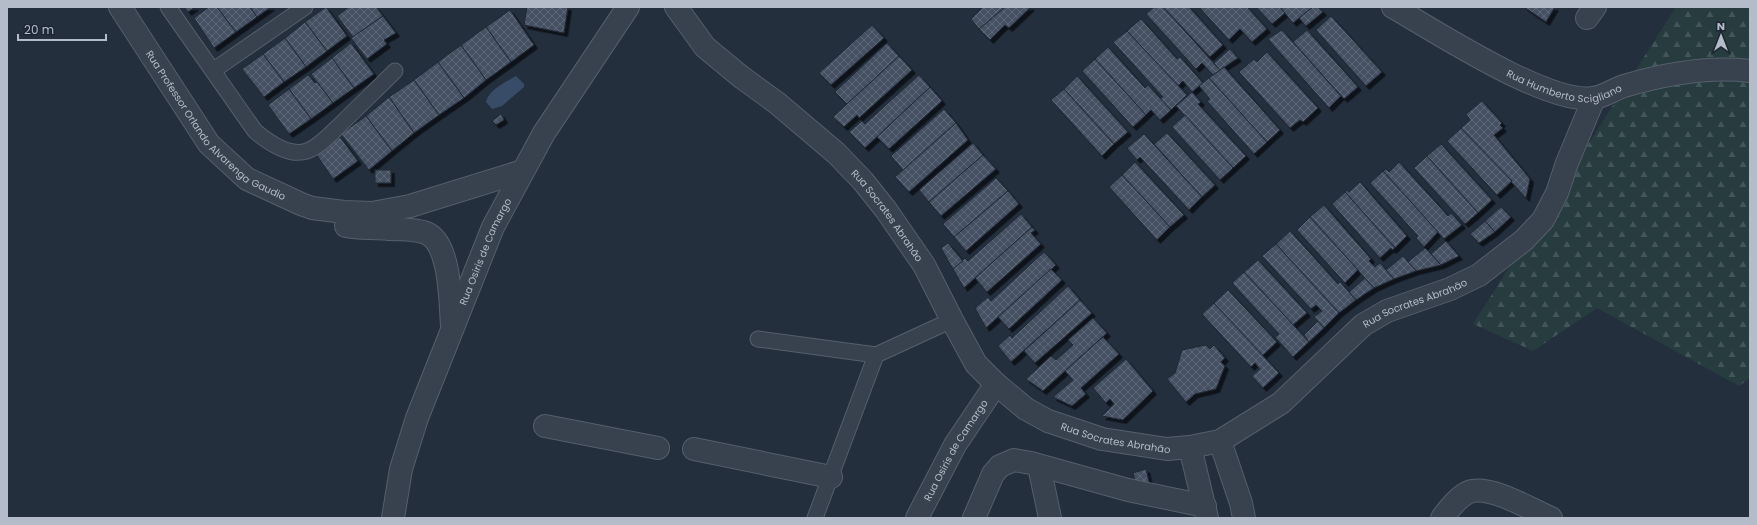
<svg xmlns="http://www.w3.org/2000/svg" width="1757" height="525" font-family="Poppins,sans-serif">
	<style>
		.forest { fill: url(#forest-firs) }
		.water { fill: #394c67 }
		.building { fill: url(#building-cross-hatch); stroke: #1f2835; filter: url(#shadow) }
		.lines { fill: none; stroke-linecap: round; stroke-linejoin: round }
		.service-casing { stroke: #565f6c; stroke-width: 17 }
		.minor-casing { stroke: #565f6c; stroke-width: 24 }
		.service { stroke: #38414e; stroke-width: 15 }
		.minor { stroke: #38414e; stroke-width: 22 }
		.labels { text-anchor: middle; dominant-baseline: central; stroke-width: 3; stroke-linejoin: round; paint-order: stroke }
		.street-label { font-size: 10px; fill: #b4bcc9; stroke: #1d2633 }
	</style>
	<defs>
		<pattern id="forest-firs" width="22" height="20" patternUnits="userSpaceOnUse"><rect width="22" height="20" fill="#263c3f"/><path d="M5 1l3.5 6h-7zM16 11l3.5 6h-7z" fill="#435659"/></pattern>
		<pattern id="building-cross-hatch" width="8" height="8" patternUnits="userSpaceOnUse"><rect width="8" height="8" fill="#455162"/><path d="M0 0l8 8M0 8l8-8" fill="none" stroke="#5d6877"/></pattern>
		<filter id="shadow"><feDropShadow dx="3.5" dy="3.5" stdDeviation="0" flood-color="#0009"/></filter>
	</defs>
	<rect width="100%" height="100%" fill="#242f3e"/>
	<!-- forest -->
	<path class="forest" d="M1676,7H1750V378L1739,386L1597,308L1533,351L1473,324Z"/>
	<!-- water -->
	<path class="water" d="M516,76L524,84V87L502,106L492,109L486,102C489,89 506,82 516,76Z"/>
	<!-- building -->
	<g class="building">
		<path d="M184,7H195L188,12Z"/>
		<path d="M209,7H217L236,32L214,48L194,18Z"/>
		<path d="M217,7H250L257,17L236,32Z"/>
		<path d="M250,7H271L257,17Z"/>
		<path d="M326,7L347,36L327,51L305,22Z"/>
		<path d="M349,7H376L383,16L353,37L337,16Z"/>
		<path d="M527,7H568L564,33L524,25Z"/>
		<path d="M983,7H1005L979,29L971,19Z"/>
		<path d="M1005,7H1031L1009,28L1005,25L990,40L979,29Z"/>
		<path d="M1154,7H1163L1220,70L1213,75L1202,63L1196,69L1146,14Z"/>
		<path d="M1163,7H1189L1223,45L1210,57Z"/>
		<path d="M1199,7H1247L1267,29L1252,42L1240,29L1229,40Z"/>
		<path d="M1256,7H1280L1285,13L1272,24Z"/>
		<path d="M1280,7H1313L1293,23Z"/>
		<path d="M1313,7H1318L1323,12L1306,26L1299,18Z"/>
		<path d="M1524,7H1555L1546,22Z"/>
		<path d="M510,10L534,45L511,62L486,27Z"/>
		<path d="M383,16L396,33L384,40L387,44L367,59L351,38Z"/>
		<path d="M1331,16L1382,72L1366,86L1316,30Z"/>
		<path d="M1141,19L1177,59L1180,57L1203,83L1192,92L1183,81L1178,86L1127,31Z"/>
		<path d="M305,22L327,51L306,67L285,38Z"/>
		<path d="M872,25L884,38L831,85L819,73Z"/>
		<path d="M486,27L511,62L486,80L461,45Z"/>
		<path d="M1282,30L1341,96L1329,108L1268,39Z"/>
		<path d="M1307,30L1358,87L1344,99L1293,42Z"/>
		<path d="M1127,31L1187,95L1171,110L1160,99L1163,97L1113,42Z"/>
		<path d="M285,38L306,67L284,82L263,54Z"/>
		<path d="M351,43L374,74L354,88L332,58Z"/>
		<path d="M887,43L899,56L847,104L835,92Z"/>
		<path d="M461,45L486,80L464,98L438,62Z"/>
		<path d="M1108,47L1145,88L1148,85L1171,110L1160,120L1151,110L1146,115L1095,59Z"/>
		<path d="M1230,49L1238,58L1220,70L1214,63Z"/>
		<path d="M1267,52L1318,108L1303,122L1300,120L1290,128L1239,72L1254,59L1257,62Z"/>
		<path d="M263,54L284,82L264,97L242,69Z"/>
		<path d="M899,56L912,70L859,118L857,115L844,127L833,117Z"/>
		<path d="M332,58L354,88L333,103L311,74Z"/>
		<path d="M1095,59L1146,115L1133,127L1082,71Z"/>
		<path d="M438,62L464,98L439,115L414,80Z"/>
		<path d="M1224,67L1280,130L1267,142L1209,78Z"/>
		<path d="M308,75L315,83L317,82L333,103L311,119L289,89Z"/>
		<path d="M919,75L930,87L865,148L849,132L862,121L865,124Z"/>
		<path d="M1077,76L1128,132L1114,144L1064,89Z"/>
		<path d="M1209,78L1267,142L1254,154L1207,101L1210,99L1199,86Z"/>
		<path d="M414,80L439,115L414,133L389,97Z"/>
		<path d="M930,87L942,101L889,149L877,137Z"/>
		<path d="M289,89L311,119L289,134L268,105Z"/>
		<path d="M1064,89L1114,144L1102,156L1051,100Z"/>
		<path d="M1192,92L1201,102L1198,104L1246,156L1233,168L1176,106Z"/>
		<path d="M389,97L414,133L392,151L366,116Z"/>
		<path d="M1482,101L1502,123L1500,125L1503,128L1494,135L1530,179L1526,198L1461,128L1470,120L1466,114Z"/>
		<path d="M944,109L956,123L903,170L891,156Z"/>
		<path d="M501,114L504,120L496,125L492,121Z"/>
		<path d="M1185,115L1233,168L1220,180L1172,127Z"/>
		<path d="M366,116L392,151L369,170L341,134Z"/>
		<path d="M956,123L968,140L909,192L895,177Z"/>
		<path d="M1461,128L1512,181L1497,195L1447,141Z"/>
		<path d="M1167,133L1215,185L1202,197L1154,144Z"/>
		<path d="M1144,134L1202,197L1189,210L1140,157L1137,160L1127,148Z"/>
		<path d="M340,137L358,161L333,179L316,154Z"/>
		<path d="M973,143L983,155L929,202L919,190Z"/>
		<path d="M1441,144L1492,200L1478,213L1427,156Z"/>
		<path d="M983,155L996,169L941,216L929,202Z"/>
		<path d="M1427,156L1478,213L1465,224L1414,168Z"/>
		<path d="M1135,162L1184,215L1170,227L1122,175Z"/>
		<path d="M1399,162L1448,216L1451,213L1462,225L1444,239L1383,171L1386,169L1389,172Z"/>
		<rect x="375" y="170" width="16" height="13"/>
		<path d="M1383,171L1438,232L1424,247L1416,238L1418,236L1370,183Z"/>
		<path d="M1122,175L1170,227L1157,240L1109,187Z"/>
		<path d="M996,178L1008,191L954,237L943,224Z"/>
		<path d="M1360,182L1407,236L1395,248L1345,192L1347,190L1349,192Z"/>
		<path d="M1008,191L1019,204L966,251L954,237Z"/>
		<path d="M1345,192L1395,248L1392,250L1391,248L1380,258L1332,204Z"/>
		<path d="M1324,205L1371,259L1369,261L1375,267L1380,263L1394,279L1374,288L1310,217Z"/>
		<path d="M1501,207L1511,217L1495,232L1485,221Z"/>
		<path d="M1021,214L1032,227L964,288L953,269L965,258L968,261Z"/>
		<path d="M1310,217L1358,270L1345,283L1297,230Z"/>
		<path d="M1485,221L1495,232L1479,243L1470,234Z"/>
		<path d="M1032,227L1035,230L1031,233L1041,244L987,292L975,278Z"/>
		<path d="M1290,231L1338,284L1340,282L1356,300L1339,313L1276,244Z"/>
		<path d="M1446,241L1459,256L1441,265L1431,254Z"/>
		<path d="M948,243L963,261L953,269L941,248Z"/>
		<path d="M1276,244L1339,313L1324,328L1314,317L1322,311L1316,305L1311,309L1262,256Z"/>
		<path d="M1425,248L1441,265L1416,271L1408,262Z"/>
		<path d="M1044,252L1056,265L986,328L975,308L988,297L991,301Z"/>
		<path d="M1403,256L1416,271L1394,279L1386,270Z"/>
		<path d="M1258,260L1307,313L1293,325L1244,272Z"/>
		<path d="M1051,269L1062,280L1009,329L998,317Z"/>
		<path d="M1244,272L1309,342L1293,357L1275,337L1279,334L1232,283Z"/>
		<path d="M1365,278L1374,288L1356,300L1349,292Z"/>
		<path d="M1068,286L1080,300L1011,362L998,346L1010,335L1012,338Z"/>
		<path d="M1228,290L1277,342L1262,356L1214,303Z"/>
		<path d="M1080,300L1092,313L1035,363L1024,351Z"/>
		<path d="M1214,303L1279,373L1263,388L1252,376L1260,369L1255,363L1251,367L1202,314Z"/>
		<path d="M1093,318L1107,333L1043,391L1026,379L1051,356L1056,360L1073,345L1068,340Z"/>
		<path d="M1318,321L1324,328L1309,342L1304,335Z"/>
		<path d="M1103,337L1119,354L1081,388L1086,394L1072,406L1053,397L1073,380L1065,371Z"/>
		<path d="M1206,345L1210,349L1214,345L1225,358L1221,362L1225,366L1216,389L1195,394L1186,402L1167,379L1175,373L1182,350Z"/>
		<path d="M1126,359L1153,391L1123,420L1102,416L1114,404L1110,399L1106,403L1093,388Z"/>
		<path d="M1146,469L1150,486L1137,490L1133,473Z"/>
	</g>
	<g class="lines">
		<defs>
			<g id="service">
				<path d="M168,7L255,131C268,142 289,157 307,151C321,146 333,131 343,122C360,105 378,88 395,71"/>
				<path d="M214,70L305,7"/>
				<path d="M758,339L876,355"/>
				<path d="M815,518L876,355L952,320"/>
			</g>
			<g id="minor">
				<path id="s1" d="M120,7L209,144L247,179L301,204L312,208L344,212L372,213L410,206L523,171"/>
				<path id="s2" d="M676,7L705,47L740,76L777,103L836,153L863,181L886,210L924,265L952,320L976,364L996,384L1026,409L1048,421L1102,439L1167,449L1190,447L1220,441L1281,403L1363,325L1387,311L1450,289L1479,275L1524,240L1543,220L1557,193L1567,163L1594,98"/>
				<path id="s3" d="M1393,7C1435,31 1548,105 1593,98C1604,97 1614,89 1624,86C1665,74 1707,66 1750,71"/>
				<path d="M1587,18L1595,7"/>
				<path d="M346,226C360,229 375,227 389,229C401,229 415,229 426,233C451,243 450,302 452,325"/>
				<path d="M545,426L658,448"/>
				<path d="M1220,441L1241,503L1244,518"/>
				<path d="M1190,447L1207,518"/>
				<path d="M694,449L831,477"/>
				<path d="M1039,466L1050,518"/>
				<path id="s4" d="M393,518L401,469L417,418L493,227L544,133L628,7"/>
				<path id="s5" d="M917,518L955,445L996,384"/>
				<path d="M974,518L993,474L1000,466L1014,460L1031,463L1128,490L1205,506"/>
				<path d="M1442,518C1449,509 1460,494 1472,491C1494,487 1530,509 1551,518"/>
			</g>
		</defs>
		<!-- service casing -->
		<use href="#service" class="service-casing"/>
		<!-- minor casing -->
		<use href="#minor" class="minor-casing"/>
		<!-- service -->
		<use href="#service" class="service"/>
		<!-- minor -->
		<use href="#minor" class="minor"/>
	</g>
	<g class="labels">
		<!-- street labels -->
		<g class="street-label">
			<text stroke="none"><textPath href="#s3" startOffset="192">Rua Humberto Scigliano</textPath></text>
			<text stroke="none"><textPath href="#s1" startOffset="155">Rua Professor Orlando Alvarenga Gaudio</textPath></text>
			<text stroke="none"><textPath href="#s2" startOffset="299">Rua Socrates Abrahão</textPath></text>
			<text stroke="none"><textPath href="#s4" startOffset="283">Rua Osiris de Camargo</textPath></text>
			<text stroke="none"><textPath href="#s2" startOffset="983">Rua Socrates Abrahão</textPath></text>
			<text stroke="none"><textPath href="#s2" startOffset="635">Rua Socrates Abrahão</textPath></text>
			<text stroke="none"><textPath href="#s5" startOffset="78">Rua Osiris de Camargo</textPath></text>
		</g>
	</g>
	<!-- border -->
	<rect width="1757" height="525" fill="none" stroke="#b4bcc9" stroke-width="16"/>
	<!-- north arrow -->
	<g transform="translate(1721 36)" stroke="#1d2633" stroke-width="3" paint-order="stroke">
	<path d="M0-3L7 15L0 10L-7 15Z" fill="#b4bcc9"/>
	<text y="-6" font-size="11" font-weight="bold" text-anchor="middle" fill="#b4bcc9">N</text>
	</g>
	<!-- scale -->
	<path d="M18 34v6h88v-6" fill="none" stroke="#b4bcc9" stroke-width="2"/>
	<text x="24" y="34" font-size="12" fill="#b4bcc9" stroke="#1d2633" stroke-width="3" paint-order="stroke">20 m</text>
</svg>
